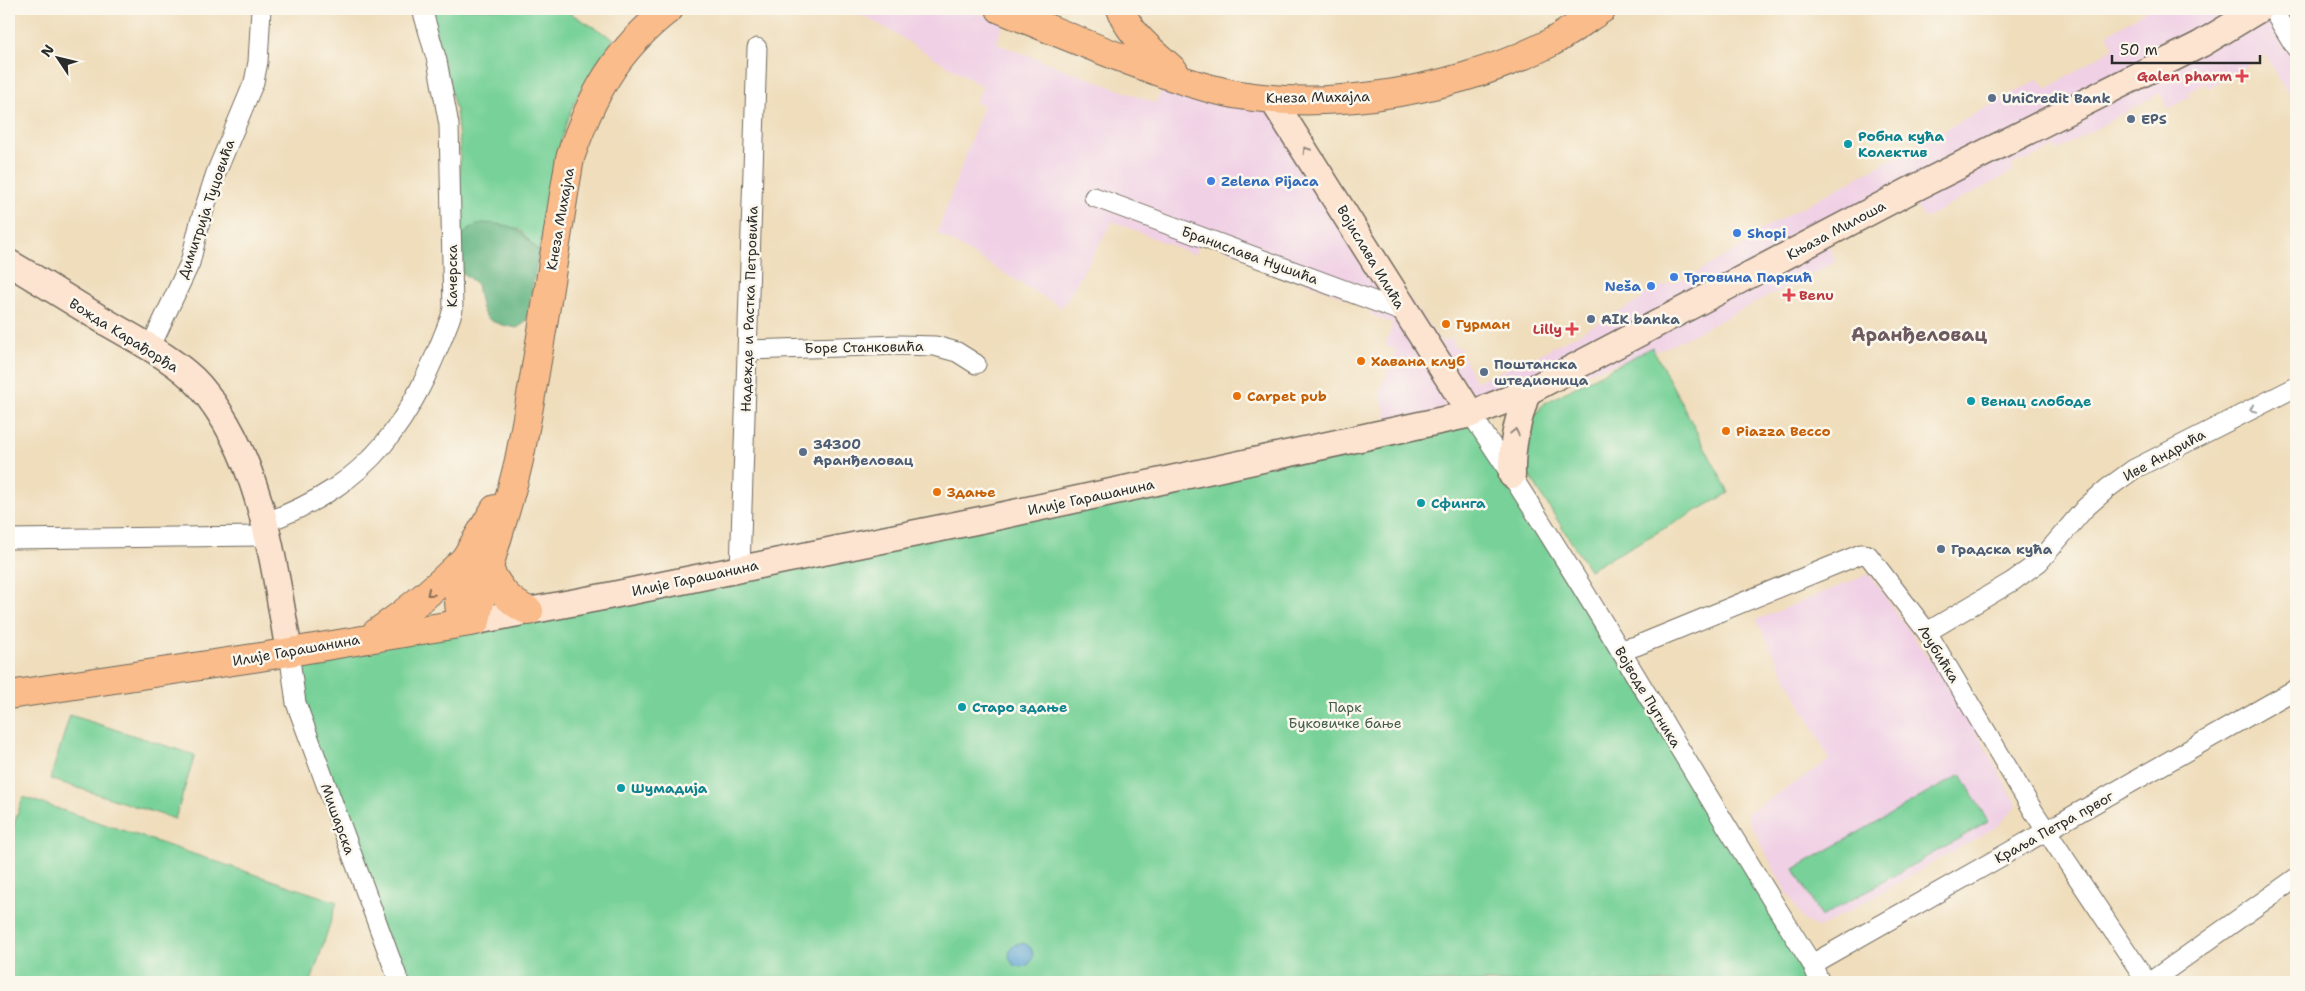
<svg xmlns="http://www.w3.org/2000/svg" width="2305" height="991" font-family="'Shantell Sans',sans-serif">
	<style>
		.built { fill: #f0d0e5 }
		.green { fill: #77d198; stroke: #517e62 }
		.forest { fill: #61b380; stroke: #466f56 }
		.water { fill: #5aa3d1; stroke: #42677e }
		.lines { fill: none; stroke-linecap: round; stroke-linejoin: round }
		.street-casing { stroke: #70695d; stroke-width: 21 }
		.secondary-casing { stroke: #70695d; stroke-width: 29 }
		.primary-casing { stroke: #70695d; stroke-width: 30 }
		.street { stroke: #fff; stroke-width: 19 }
		.secondary { stroke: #fde4d0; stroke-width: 26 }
		.primary { stroke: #f9bc8a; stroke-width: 28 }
		.oneway { stroke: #94887e }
		.oneway2 { stroke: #a0a0a0 }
		.oneway3 { stroke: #886c56 }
		.health-dot { fill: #e0444e; stroke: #fbf7ec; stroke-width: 2 }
		.service-dot { fill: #5c6f8a; stroke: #fbf7ec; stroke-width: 2 }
		.culture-dot { fill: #0f9aa8; stroke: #fbf7ec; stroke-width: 2 }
		.shop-dot { fill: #3f7fe0; stroke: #fbf7ec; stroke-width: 2 }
		.food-dot { fill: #e8710a; stroke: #fbf7ec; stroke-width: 2 }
		.labels { text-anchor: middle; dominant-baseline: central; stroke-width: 5; stroke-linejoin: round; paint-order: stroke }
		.health-label { font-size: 14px; font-weight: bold; fill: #be3a42; stroke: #fbf7ec; text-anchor: end }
		.street-label { font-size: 14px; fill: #2b2b2b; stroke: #fbf7ec }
		.service-label { font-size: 14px; font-weight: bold; fill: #4e5e75; stroke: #fbf7ec; text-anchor: start }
		.culture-label { font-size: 14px; font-weight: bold; fill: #0d838f; stroke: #fbf7ec; text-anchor: start }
		.shop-label { font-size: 14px; font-weight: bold; fill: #366cbe; stroke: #fbf7ec; text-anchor: start }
		.food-label { font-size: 14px; font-weight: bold; fill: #c56008; stroke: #fbf7ec; text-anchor: start }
		.park-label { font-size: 14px; fill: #425d4c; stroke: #fbf7ec }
		.district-label { font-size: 19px; font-weight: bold; fill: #6d5a60; stroke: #fbf7ec }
	</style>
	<rect width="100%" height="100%" fill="#fbf7ec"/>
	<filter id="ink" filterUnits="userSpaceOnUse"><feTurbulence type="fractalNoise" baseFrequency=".02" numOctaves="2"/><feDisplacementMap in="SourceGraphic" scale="10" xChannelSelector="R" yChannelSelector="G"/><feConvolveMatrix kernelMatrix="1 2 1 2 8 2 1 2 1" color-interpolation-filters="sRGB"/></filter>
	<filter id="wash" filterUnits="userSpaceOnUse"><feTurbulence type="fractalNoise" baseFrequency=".0096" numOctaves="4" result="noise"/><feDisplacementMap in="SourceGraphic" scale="20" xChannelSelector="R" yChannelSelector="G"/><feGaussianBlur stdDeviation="1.12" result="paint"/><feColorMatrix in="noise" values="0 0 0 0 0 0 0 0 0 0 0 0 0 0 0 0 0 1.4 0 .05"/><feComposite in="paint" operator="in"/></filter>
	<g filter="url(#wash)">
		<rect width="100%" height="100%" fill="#efddbb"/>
		<!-- built -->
		<g class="built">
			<path d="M838,9H968L1003,23L997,44L1155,103L1166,84L1285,106L1376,253L1441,342L1452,338L1456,348L1460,347L1475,382L1537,356L1642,299V296L1667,284L1668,285L1696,273L1753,240V234L2039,79L2047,89L2114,47L2107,35L2148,9H2296V109L2266,55L2208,88L2205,83L2189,92L2190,96L2169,109L2160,93L2058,150L2055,146L2025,162L2023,160L2011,165L2014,171L1924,219L1909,191L1825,237L1836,262L1670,346L1486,406L1390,428L1380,391L1396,350L1385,345L1393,324L1370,314L1372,309L1201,239L1194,255L1113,221L1062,308L937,233L983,107L975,102L983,87L882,26L866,17Z"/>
			<path d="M1869,574L1964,709L2017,805L1998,826L1819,928L1803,920L1777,875L1746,814L1830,760L1756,620Z"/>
		</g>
		<!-- green -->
		<g class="green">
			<path d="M429,9H563L614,39C598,62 581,84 571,111C553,156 547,204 539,252L519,229L459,239L460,148L456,111Z"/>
			<path d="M1652,347L1729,493L1589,570L1525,469L1521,448L1529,424L1543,404Z"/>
			<path d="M1471,414L1818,982H401L296,703L289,652Z"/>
			<path d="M70,715L195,755L175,819L50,779Z"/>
			<path d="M1961,774L1988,822L1821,917L1794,869Z"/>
			<path d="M23,797L337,902L311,982H9V839Z"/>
		</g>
		<!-- forest -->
		<path class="forest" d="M482,223C516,225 516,226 539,252L526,322L517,328C482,321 483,319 477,284L461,272L459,239L470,228Z"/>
		<!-- water -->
		<circle class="water" cx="1021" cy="955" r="12"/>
	</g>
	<g filter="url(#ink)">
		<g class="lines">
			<defs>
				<g id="street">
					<path d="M2272,9L2296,48"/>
					<path d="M1094,197L1406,313"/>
					<path d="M150,348L190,263L200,222L216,173L254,82L258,62L261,9"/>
					<path d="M749,350L900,345L935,346L957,352L976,364"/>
					<path d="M1471,414C1591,593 1696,782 1812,964L1820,982"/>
					<path d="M264,523C373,483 410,423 450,319L453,309L449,125L437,61L422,9"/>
					<path d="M9,539L267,536"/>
					<path d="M740,569L757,48"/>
					<path d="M1927,632L2013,581L2039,562L2085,508L2108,488L2134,469L2296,387"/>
					<path d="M1620,650L1636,646L1861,554L1868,555L1927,632L2034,812L2147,982"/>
					<path d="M289,652L296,703L399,982"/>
					<path d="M1812,964L2296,689"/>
					<path d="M2150,982L2296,878"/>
				</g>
				<g id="secondary">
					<path d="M1272,99L1471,414"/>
					<path d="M9,263C42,282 74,303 106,322C135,339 178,361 200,386C262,459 273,561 289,652"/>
					<path d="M1512,475C1511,445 1518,420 1527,392"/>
					<path d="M476,621L608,596L995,517L1471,414L1527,392L1909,191L2201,44L2259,9"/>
				</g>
				<g id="primary">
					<path d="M1000,9C1063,34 1126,62 1191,83C1299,119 1448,95 1548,44C1567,34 1585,20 1602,9"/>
					<path d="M1121,9C1129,35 1155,53 1174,71"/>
					<path d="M489,569C498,588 509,602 529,611"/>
					<path d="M461,623L458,591L465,559L495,509"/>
					<path d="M376,633C408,611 437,587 465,559"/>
					<path d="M9,695L260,657L476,621C486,566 507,514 519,460C539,360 553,258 570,158C591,96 616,50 669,9"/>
				</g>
			</defs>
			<!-- street casing -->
			<use href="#street" class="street-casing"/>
			<!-- secondary casing -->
			<use href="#secondary" class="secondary-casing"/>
			<!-- primary casing -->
			<use href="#primary" class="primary-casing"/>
			<!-- street -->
			<use href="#street" class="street"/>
			<!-- secondary -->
			<use href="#secondary" class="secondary"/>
			<!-- primary -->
			<use href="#primary" class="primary"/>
		</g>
		<!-- one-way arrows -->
		<defs><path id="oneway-chevron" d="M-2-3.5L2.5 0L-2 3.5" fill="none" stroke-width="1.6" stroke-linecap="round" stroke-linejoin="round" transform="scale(1.25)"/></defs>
		<g class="oneway">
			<use href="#oneway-chevron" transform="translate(1306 150) rotate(-123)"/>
			<use href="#oneway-chevron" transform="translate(1515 432) rotate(-79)"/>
		</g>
		<use class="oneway2" href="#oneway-chevron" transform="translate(2253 409) rotate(154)"/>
		<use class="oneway3" href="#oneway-chevron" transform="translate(430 593) rotate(140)"/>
	</g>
	<!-- markers -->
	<g class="health-dot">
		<path d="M2239.5 68.5h5v5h5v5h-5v5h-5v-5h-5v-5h5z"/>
		<path d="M1786.5 287.5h5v5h5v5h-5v5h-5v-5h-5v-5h5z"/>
		<path d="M1569.5 321.5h5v5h5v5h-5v5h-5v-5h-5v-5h5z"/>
	</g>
	<g class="service-dot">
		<circle cx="1992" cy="98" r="5"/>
		<circle cx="2131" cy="119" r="5"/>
		<circle cx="1591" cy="319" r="5"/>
		<circle cx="1484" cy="372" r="5"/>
		<circle cx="803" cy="452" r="5"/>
		<circle cx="1941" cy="549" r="5"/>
	</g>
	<g class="culture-dot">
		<circle cx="1848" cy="144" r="5"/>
		<circle cx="1971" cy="401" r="5"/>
		<circle cx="1421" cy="503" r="5"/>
		<circle cx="962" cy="707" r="5"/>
		<circle cx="621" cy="788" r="5"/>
	</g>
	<g class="shop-dot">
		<circle cx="1211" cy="181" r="5"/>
		<circle cx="1737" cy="233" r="5"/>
		<circle cx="1674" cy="277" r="5"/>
		<circle cx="1651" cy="286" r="5"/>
	</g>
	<g class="food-dot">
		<circle cx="1446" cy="324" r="5"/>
		<circle cx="1361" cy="361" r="5"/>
		<circle cx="1237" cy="396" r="5"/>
		<circle cx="1726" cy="431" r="5"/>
		<circle cx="937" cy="492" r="5"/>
	</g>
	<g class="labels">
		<!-- health labels -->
		<g class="health-label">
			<text x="2232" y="76">Galen pharm</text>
			<text x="1799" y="295" text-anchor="start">Benu</text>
			<text x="1562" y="329">Lilly</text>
		</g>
		<!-- street labels -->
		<g class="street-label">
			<text transform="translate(1318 97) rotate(-1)">Кнеза Михајла</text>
			<text transform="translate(206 209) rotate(-71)">Димитрија Туцовића</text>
			<text transform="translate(560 219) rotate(-80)">Кнеза Михајла</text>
			<text transform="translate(1836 230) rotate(-28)">Књаза Милоша</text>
			<text transform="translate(1250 255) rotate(20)">Бранислава Нушића</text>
			<text transform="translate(1371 257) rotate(59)">Војислава Илића</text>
			<text transform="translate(452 276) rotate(-90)">Качерска</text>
			<text transform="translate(749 309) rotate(-88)">Надежде и Растка Петровића</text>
			<text transform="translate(124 335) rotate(32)">Вожда Карађорђа</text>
			<text transform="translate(864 347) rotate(-1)">Боре Станковића</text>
			<text transform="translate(2164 455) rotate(-29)">Иве Андрића</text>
			<text transform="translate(1091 497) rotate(-12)">Илије Гарашанина</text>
			<text transform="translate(695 578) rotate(-12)">Илије Гарашанина</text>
			<text transform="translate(296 650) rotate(-10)">Илије Гарашанина</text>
			<text transform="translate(1939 654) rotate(58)">Љубићка</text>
			<text transform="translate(1648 697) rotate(59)">Војводе Путника</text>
			<text transform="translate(338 819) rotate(70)">Мишарска</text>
			<text transform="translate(2054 827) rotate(-29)">Краља Петра првог</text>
		</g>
		<!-- service labels -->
		<g class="service-label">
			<text x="2002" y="98">UniCredit Bank</text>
			<text x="2141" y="119">EPS</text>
			<text x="1601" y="319">AIK banka</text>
			<text x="1494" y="364">Поштанска<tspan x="1494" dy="16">штедионица</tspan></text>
			<text x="813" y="444">34300<tspan x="813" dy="16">Аранђеловац</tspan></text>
			<text x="1951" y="549">Градска кућа</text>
		</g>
		<!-- culture labels -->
		<g class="culture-label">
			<text x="1858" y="136">Робна кућа<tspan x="1858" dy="16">Колектив</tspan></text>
			<text x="1981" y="401">Венац слободе</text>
			<text x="1431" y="503">Сфинга</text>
			<text x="972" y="707">Старо здање</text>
			<text x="631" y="788">Шумадија</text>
		</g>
		<!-- shop labels -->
		<g class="shop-label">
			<text x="1221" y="181">Zelena Pijaca</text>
			<text x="1747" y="233">Shopi</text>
			<text x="1684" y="277">Трговина Паркић</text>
			<text x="1641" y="286" text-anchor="end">Neša</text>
		</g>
		<!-- food labels -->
		<g class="food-label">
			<text x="1456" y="324">Гурман</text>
			<text x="1371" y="361">Хавана клуб</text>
			<text x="1247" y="396">Carpet pub</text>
			<text x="1736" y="431">Piazza Becco</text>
			<text x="947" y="492">Здање</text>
		</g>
		<!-- park labels -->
		<g class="park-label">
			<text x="1345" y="707">Парк<tspan x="1345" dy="16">Буковичке бање</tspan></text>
		</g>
		<!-- district labels -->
		<g class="district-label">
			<text x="1919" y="334">Аранђеловац</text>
		</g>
	</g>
	<!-- margin -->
	<rect width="2305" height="991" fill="none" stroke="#fbf7ec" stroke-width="30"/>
	<!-- north arrow -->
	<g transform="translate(58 58) rotate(305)" stroke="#fbf7ec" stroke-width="4" paint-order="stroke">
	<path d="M0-4L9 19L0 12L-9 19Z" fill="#2b2b2b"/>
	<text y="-8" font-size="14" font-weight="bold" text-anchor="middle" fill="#2b2b2b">N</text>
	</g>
	<!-- scale -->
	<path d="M2112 55v8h148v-8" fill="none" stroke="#2b2b2b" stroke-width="2.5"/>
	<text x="2120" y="55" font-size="15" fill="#2b2b2b" stroke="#fbf7ec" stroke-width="4" paint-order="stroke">50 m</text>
</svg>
